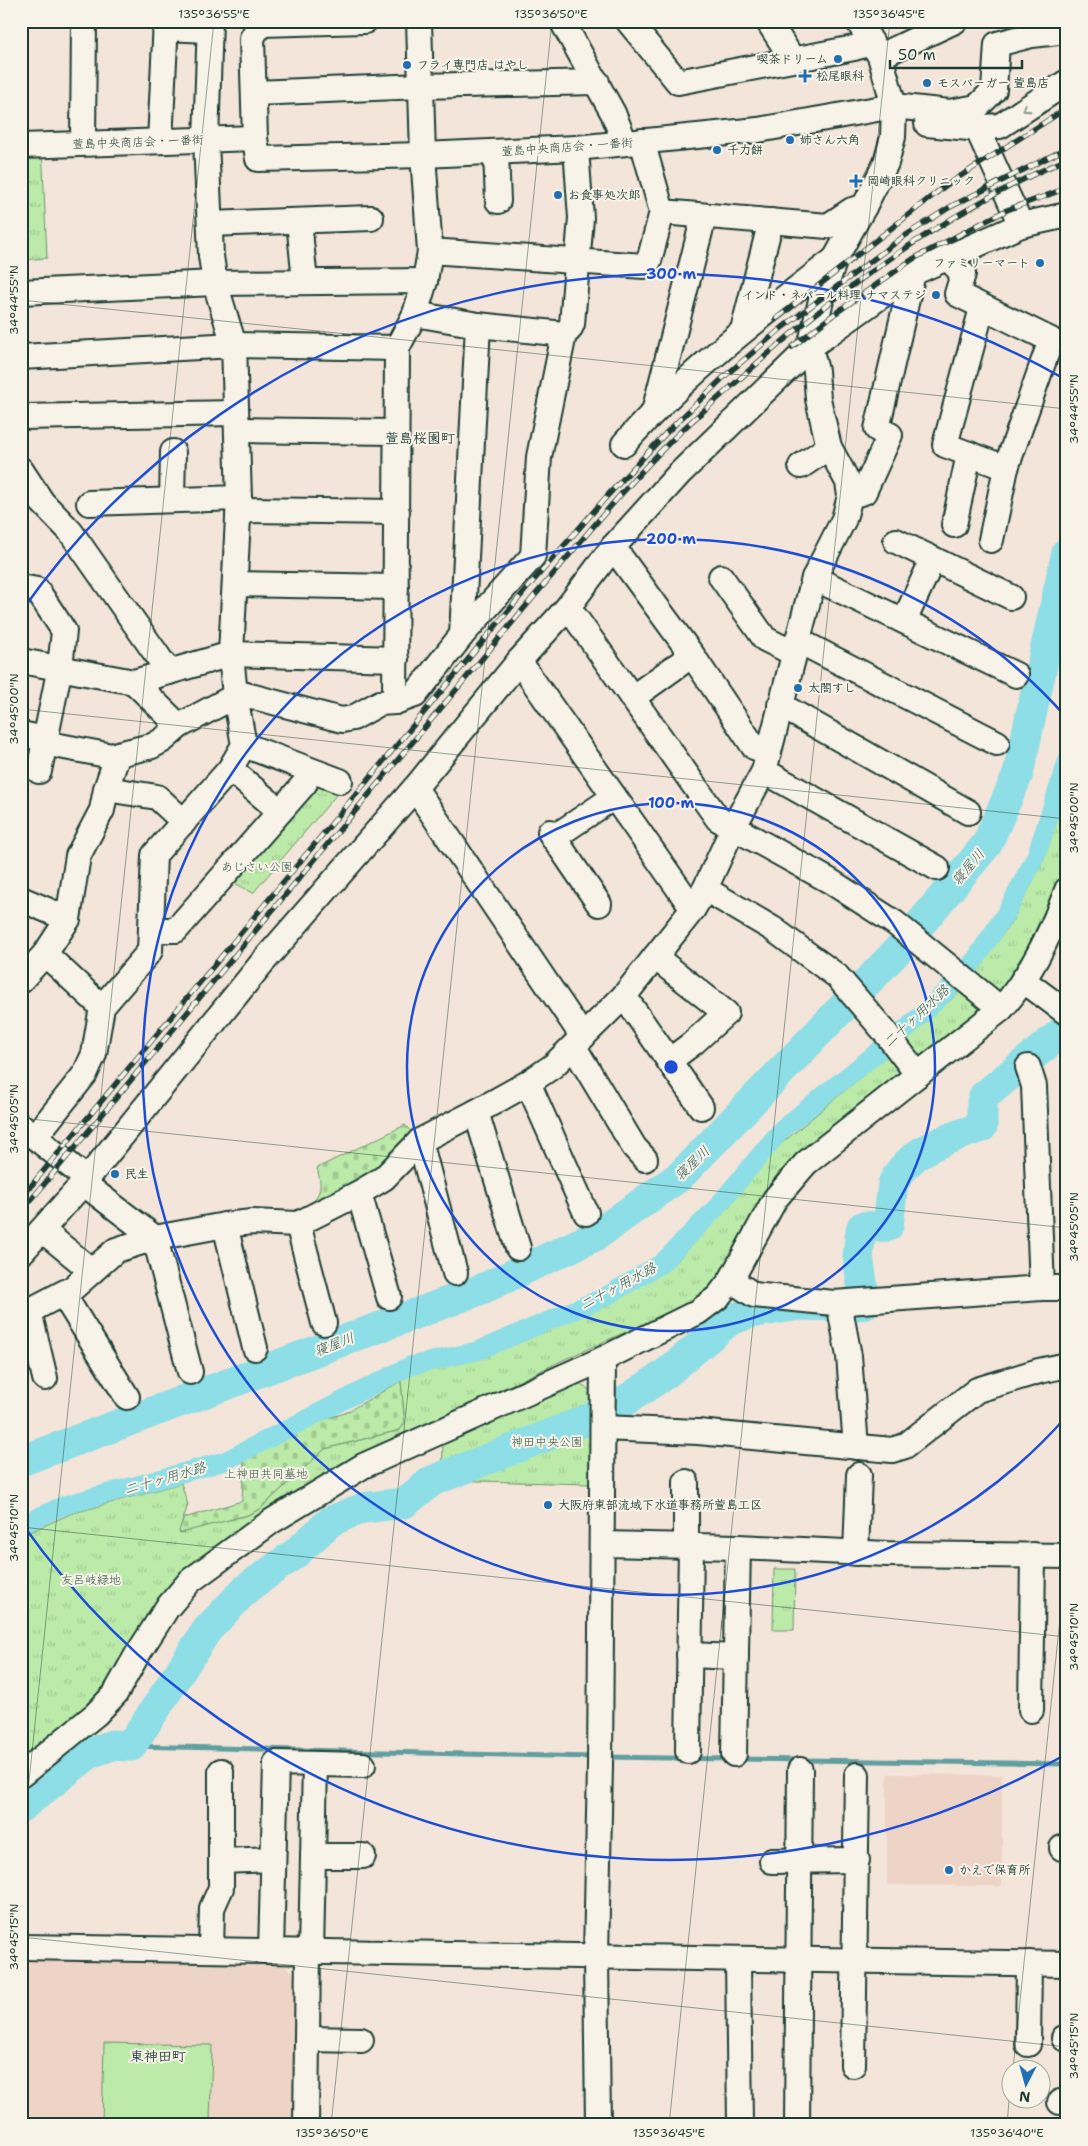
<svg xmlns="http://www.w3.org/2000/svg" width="1088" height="2146" font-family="'Shantell Sans','Klee One',sans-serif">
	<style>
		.built { fill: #eed4c7 }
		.grass { fill: #bbeaa9; stroke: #6d946e }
		.cemetery { fill: url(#cemetery-stones); stroke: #6d946e }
		.park { fill: url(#park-tufts); stroke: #6d946e }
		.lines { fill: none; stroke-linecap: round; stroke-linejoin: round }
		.stream { stroke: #619e9f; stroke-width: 5 }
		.canal { stroke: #8ddee6; stroke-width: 19 }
		.river { stroke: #8ddee6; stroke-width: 31 }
		.minor-casing { stroke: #1f3d34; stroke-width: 28 }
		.minor { stroke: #f7f3e8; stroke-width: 24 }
		.rail-casing { stroke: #1f3d34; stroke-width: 5.5 }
		.rail { stroke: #f7f3e8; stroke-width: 4; stroke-dasharray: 11; stroke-linecap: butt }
		.oneway { stroke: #8b988e }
		.ticks { fill: none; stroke: #1f3d34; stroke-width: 1; stroke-opacity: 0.45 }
		.ring { fill: none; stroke: #1d4ed8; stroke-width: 2.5 }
		.poi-dot { fill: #1f6fb2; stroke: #f7f3e8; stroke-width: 2 }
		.labels { text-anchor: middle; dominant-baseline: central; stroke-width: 4; stroke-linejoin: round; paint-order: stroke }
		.poi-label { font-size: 12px; font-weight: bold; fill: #1f3d34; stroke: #f7f3e8; text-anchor: start }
		.street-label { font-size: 12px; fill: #1f3d34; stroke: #f7f3e8 }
		.park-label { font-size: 12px; fill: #365746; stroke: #f7f3e8 }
		.neighbourhood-label { font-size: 14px; font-weight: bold; fill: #1f3d34; stroke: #f7f3e8 }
		.water-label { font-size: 14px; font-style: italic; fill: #355d58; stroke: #f7f3e8 }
		.centre { fill: #1d4ed8; stroke: #f7f3e8; stroke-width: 2.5 }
		.ring-label { font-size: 15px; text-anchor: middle; font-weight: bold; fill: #1d4ed8; stroke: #f7f3e8; stroke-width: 4; stroke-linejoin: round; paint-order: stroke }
		.neatline { fill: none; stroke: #1f3d34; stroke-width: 2 }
		.ticks-label { font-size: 12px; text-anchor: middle; fill: #1f3d34 }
	</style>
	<defs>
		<pattern id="cemetery-stones" width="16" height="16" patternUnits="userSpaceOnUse" patternTransform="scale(1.25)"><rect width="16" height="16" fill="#bbeaa9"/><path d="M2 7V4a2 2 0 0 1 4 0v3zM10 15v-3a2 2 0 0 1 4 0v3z" fill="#a0ca92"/></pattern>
		<pattern id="park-tufts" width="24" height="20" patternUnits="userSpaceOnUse" patternTransform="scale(1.25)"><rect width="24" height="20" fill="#bbeaa9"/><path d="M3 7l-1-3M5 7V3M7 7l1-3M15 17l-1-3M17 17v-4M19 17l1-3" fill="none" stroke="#a0ca92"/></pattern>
	</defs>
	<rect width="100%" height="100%" fill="#f3e5d9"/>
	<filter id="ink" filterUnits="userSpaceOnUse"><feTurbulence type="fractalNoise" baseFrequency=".02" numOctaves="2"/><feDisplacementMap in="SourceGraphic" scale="10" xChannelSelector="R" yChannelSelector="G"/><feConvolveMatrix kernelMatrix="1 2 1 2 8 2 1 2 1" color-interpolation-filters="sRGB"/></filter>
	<g filter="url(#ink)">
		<!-- built -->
		<g class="built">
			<path d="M887,1774L1002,1775V1886L887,1885Z"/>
			<path d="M21,1960L283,1964L295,1974L294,2125H21Z"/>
		</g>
		<!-- grass -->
		<path class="grass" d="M104,2043L212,2045L210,2125H102Z"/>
		<!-- cemetery -->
		<g class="cemetery">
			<path d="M405,1125L414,1135L376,1174L310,1206C322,1190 322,1187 317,1168Z"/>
			<path d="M401,1381L405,1423L400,1430L325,1449L260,1509L248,1515L183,1533L178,1532L184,1518L242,1501L244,1461L306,1425L345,1413Z"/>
		</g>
		<!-- park -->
		<g class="park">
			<path d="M42,145L47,258L21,260V146Z"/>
			<path d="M312,783L337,794L253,893L229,880Z"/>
			<path d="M1067,785V856L1057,885L1025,952L1000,990L984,1006L779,1172L767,1189L714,1284L704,1294L680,1308L565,1359L428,1425L246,1528L114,1684L21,1763V1536L70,1514L181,1483L188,1505L179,1531L180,1533L248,1515L260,1509L325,1449L400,1430L405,1423L401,1381L409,1373L485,1357L624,1294L653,1278L678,1260L770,1153L904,1041L965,987L1010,924L1031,885L1043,857Z"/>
			<path d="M577,1383L590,1390L589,1484L442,1480L443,1444Z"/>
			<path d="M774,1569H795L794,1630H773Z"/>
		</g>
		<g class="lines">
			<!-- stream -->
			<g class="stream">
				<path d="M131,1746L593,1757"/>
				<path d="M606,1757L730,1759"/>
				<path d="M739,1759L1067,1764"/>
			</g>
			<!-- canal -->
			<path class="canal" d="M21,1525L62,1506L225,1461L410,1366L477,1351L605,1297L662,1263L715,1209L782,1129L905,1030L953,985L975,960L1008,910L1036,856L1067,762"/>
			<!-- river -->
			<g class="river">
				<path d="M21,1461L482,1289L595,1236L680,1176L901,947L987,844L1018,774L1067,552"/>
				<path d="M21,1807L90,1753L112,1745L131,1746L207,1630L246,1589L296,1553L331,1521L363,1508L404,1503L432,1481L589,1419L620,1404L664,1375L730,1320L750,1313L799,1305L848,1306L865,1304L858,1256L861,1230L862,1227L888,1226L893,1184C908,1149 950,1138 982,1127V1103L984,1096L1067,1028"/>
			</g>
			<defs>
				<g id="minor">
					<path d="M262,21L252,38L255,138L258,159L423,155L576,148L758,130L894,106L949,112L977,107L994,90L997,44L1032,35L1067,31"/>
					<path d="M562,21L613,113L625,143"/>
					<path d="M628,21L678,82L854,48L871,43"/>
					<path d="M768,21L793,60"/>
					<path d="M262,24L365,21"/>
					<path d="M165,28L209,30"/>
					<path d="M880,56L955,21"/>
					<path d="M255,93L421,86L597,82"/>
					<path d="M927,124L969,128L1000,126L1067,82"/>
					<path d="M977,128L1021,225"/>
					<path d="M160,141L166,21"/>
					<path d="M83,143L84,21"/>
					<path d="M21,146L255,138"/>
					<path d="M496,152L498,201"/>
					<path d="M662,212L828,226L852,210L864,207"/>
					<path d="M299,221L305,282"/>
					<path d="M210,224L371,218"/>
					<path d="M430,251L644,266L649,261L662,212L642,141"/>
					<path d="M947,257L963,274L957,294L1051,340L1006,468L991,540"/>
					<path d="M21,292L215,283L425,281"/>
					<path d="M982,308L945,445L1006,468"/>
					<path d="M415,314L478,325L564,334L569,330L572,324L581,218L576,148"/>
					<path d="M743,330L771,221"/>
					<path d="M21,357L234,345L397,348L415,314L425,281L430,251L423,155L419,21"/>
					<path d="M655,408L704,216"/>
					<path d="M21,417L236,413"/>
					<path d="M237,430L396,432"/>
					<path d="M624,444C686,373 761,316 835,259"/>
					<path d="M801,466L829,447"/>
					<path d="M21,470L42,502L70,531L169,672"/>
					<path d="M850,496L864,492L890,435L877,429L913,273"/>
					<path d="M172,500L173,452"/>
					<path d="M89,503L239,498"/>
					<path d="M239,510L397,512"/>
					<path d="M954,525L969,454"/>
					<path d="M896,541L1011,597"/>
					<path d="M613,547L692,655L754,747L769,752"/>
					<path d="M721,577L765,639L793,653"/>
					<path d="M814,578L1016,675"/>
					<path d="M235,584L396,587"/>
					<path d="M21,587L37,590L64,631L60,667L39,771"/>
					<path d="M568,607L718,819L830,881L895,923L1001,1009"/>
					<path d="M904,621L933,559"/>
					<path d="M462,635L478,325"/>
					<path d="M797,640L997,743"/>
					<path d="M21,661L134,682L231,654L396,659"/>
					<path d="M519,661L693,909"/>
					<path d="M134,682L179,726"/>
					<path d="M235,692L342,720L353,718L380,703L395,702L415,695L462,635L533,556L539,457L564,334"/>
					<path d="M632,698L692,655"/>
					<path d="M395,702L397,348"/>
					<path d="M780,705L968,812"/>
					<path d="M21,734L36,737L44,743L117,757"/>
					<path d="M244,745L340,781"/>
					<path d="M230,769L280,811"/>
					<path d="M764,771L937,868"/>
					<path d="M415,788L583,1037"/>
					<path d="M106,789L157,797L184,822"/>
					<path d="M550,832L599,904"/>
					<path d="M553,838L614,797"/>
					<path d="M705,889L773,929L837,976L885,1032L918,1075"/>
					<path d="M21,899L68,919"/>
					<path d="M151,930H176L305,783"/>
					<path d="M655,957L726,1013L693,1043L669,1061"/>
					<path d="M21,980L45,954"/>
					<path d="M1023,980L1067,1013"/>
					<path d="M624,996L701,1107"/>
					<path d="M102,1007L45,954L68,919L78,856L102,810L106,789L118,754L152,746L163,740L179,726L235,696"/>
					<path d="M574,1047L634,1147L645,1159"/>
					<path d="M1028,1067L1034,1086L1042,1288"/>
					<path d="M528,1083L586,1213"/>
					<path d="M476,1112L518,1248"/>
					<path d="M21,1126L87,1179"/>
					<path d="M35,1137L85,1074L94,1054L102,1007L150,951L154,855L230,769L244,745L235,696L231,654L239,498L234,345L215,283L211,256L206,140L210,21"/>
					<path d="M420,1141L455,1273"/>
					<path d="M83,1183L155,1238L190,1372"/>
					<path d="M359,1193L389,1297"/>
					<path d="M298,1224L324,1323"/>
					<path d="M225,1225L255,1348"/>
					<path d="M42,1230L92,1271"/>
					<path d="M21,1253L87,1179L262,963L415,788L519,661L568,607L613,547L679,474L810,347L913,273L1021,225L1067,215"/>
					<path d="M731,1280L754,1295L834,1303L1042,1288H1067"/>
					<path d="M63,1294L127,1397"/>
					<path d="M839,1303L849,1356L856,1447"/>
					<path d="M29,1311L45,1378"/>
					<path d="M21,1313L29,1311L73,1288L116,1250L155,1238L225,1225L252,1222L298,1224L359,1193L384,1178L420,1141L476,1112L528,1083L553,1066L624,996L693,909L705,889L733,828L764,771L814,578L844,519L850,496L848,482L829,447L818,399L816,371L810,347L822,296L835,259L864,207L886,163L893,137L894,106L880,56L858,21"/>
					<path d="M603,1428L698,1432L892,1450L905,1446L977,1390L1039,1371L1067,1365"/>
					<path d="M603,1544L738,1547L887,1554L1067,1556"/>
					<path d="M686,1546V1482"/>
					<path d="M856,1553L859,1475"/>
					<path d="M689,1655L736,1657"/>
					<path d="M1031,1710L1033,1555"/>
					<path d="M688,1751L691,1546"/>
					<path d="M734,1754L738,1547"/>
					<path d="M21,1775L96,1714L115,1694L137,1655L167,1608L190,1581L272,1521L363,1466L603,1359L698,1312L718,1297L731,1280L775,1199L806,1163L1001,1009C1031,976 1052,931 1067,890"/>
					<path d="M1062,1848H1067"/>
					<path d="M313,1856H363"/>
					<path d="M221,1861L273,1859"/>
					<path d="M772,1861L857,1860"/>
					<path d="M21,1947L1067,1964"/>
					<path d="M211,1950L212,1908L221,1888V1771"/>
					<path d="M271,1951L276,1763L363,1765"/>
					<path d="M311,1952L315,1764"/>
					<path d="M738,1959L740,2125"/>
					<path d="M1064,2038H1067"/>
					<path d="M307,2039L361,2040"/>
					<path d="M1028,2044L1029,1963"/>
					<path d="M853,2065L857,1775"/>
					<path d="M1060,2102H1067"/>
					<path d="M306,2125L308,1952"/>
					<path d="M598,2125L596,1956L600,1766L603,1359"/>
					<path d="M797,2125L800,1770"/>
				</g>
			</defs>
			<!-- minor casing -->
			<use href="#minor" class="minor-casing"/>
			<!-- minor -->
			<use href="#minor" class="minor"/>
			<defs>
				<g id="rail">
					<path d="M776,319L945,186L1067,108"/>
					<path d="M792,347L833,315L913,259L1007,210L1067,188"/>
					<path d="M21,1198L528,587L608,495L667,432L726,375L783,327L903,237L950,207L1067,148"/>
					<path d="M21,1212L536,594C581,542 624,487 674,438C692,420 713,403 733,385C832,294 943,213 1067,159"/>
				</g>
			</defs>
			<!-- rail casing -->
			<use href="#rail" class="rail-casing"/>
			<!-- rail -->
			<use href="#rail" class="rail"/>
		</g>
		<!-- one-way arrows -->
		<defs><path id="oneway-chevron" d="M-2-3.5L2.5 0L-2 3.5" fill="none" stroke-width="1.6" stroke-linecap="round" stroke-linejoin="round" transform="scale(1.25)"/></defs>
		<use class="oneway" href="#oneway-chevron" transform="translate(1026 109) rotate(147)"/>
	</g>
	<!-- ticks -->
	<path class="ticks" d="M21,300L1067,409M21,709L1067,819M21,1118L1067,1228M21,1527L1067,1637M21,1857L214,21M21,1937L1067,2047M1013,2068L1067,1552M331,2125L552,21M669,2125L890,21M1007,2125L1010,2088"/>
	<!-- distance rings -->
	<g class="ring">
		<circle cx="671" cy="1067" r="264"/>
		<path d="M1066 1417A528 528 0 1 1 1066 717"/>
		<path d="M1061 1757A793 793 0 0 1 21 1522M21 612A793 793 0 0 1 1061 377"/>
	</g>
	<!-- markers -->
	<g class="poi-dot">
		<circle cx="838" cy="59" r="5"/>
		<circle cx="407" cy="65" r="5"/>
		<path d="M802.5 68.5h5v5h5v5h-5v5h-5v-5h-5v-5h5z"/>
		<circle cx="927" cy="83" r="5"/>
		<circle cx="790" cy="140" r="5"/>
		<circle cx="717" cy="150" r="5"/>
		<path d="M853.5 173.5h5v5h5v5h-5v5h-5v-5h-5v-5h5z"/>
		<circle cx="558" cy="195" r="5"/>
		<circle cx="1040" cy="263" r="5"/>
		<circle cx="936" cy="295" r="5"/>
		<circle cx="798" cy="688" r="5"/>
		<circle cx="115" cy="1174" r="5"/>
		<circle cx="548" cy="1505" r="5"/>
		<circle cx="949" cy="1870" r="5"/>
	</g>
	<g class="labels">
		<!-- poi labels -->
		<g class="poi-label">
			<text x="828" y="59" text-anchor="end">喫茶ドリーム</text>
			<text x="417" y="65">フライ専門店 はやし</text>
			<text x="816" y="76">松尾眼科</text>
			<text x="937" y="83">モスバーガー 萱島店</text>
			<text x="800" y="140">姉さん六角</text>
			<text x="727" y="150">千力餅</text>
			<text x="867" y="181">岡崎眼科クリニック</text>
			<text x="568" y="195">お食事処次郎</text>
			<text x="1030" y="263" text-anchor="end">ファミリーマート</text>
			<text x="926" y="295" text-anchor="end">インド・ネパール料理 ナマステジ</text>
			<text x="808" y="688">太閤すし</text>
			<text x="125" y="1174">民生</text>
			<text x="558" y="1505">大阪府東部流域下水道事務所萱島工区</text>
			<text x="959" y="1870">かえで保育所</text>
		</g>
		<!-- street labels -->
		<g class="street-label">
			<text transform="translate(138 142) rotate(-2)">萱島中央商店会・一番街</text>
			<text transform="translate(567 147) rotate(-4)">萱島中央商店会・一番街</text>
		</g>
		<!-- park labels -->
		<g class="park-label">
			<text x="257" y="867">あじさい公園</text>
			<text x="547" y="1442">神田中央公園</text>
			<text x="266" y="1474">上神田共同墓地</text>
			<text x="91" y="1580">友呂岐緑地</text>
		</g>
		<!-- neighbourhood labels -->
		<g class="neighbourhood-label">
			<text x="420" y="438">萱島桜園町</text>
			<text x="158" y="2056">東神田町</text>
		</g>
		<!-- water labels -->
		<g class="water-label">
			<text transform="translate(968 867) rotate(-50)">寝屋川</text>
			<text transform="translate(916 1016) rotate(-43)">二十ヶ用水路</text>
			<text transform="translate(692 1163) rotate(-44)">寝屋川</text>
			<text transform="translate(618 1286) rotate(-28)">二十ヶ用水路</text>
			<text transform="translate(334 1344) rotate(-21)">寝屋川</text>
			<text transform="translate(165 1478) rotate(-16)">二十ヶ用水路</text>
		</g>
	</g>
	<circle cx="671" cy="1067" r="8" class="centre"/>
	<g class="ring-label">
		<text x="671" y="279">300 m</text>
		<text x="671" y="544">200 m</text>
		<text x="671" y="808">100 m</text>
	</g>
	<!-- margin -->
	<rect width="1088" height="2146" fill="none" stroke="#f7f3e8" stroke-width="55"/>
	<!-- north arrow -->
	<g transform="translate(1026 2084) rotate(186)"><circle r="24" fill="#f7f3e8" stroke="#a1aaa0"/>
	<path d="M0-4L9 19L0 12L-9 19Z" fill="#1f6fb2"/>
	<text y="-8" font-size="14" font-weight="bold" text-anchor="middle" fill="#1f3d34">N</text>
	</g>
	<!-- scale -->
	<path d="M890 60v8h132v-8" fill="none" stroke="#1f3d34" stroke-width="2.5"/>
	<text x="898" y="60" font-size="15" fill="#1f3d34" stroke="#f7f3e8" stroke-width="4" paint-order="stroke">50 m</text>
	<rect x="28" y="28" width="1032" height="2090" class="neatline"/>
	<g class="ticks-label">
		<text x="214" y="18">135°36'55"E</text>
		<text x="551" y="18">135°36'50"E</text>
		<text x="889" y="18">135°36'45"E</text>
		<text transform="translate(14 300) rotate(-90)" y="4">34°44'55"N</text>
		<text transform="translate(1074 409) rotate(-90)" y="4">34°44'55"N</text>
		<text transform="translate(14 709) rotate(-90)" y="4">34°45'00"N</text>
		<text transform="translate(1074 818) rotate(-90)" y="4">34°45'00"N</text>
		<text transform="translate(14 1119) rotate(-90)" y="4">34°45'05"N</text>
		<text transform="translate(1074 1227) rotate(-90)" y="4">34°45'05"N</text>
		<text transform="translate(14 1528) rotate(-90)" y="4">34°45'10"N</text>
		<text transform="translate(1074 1637) rotate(-90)" y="4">34°45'10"N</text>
		<text transform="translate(14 1937) rotate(-90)" y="4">34°45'15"N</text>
		<text transform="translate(1074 2046) rotate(-90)" y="4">34°45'15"N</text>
		<text x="332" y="2137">135°36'50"E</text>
		<text x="669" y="2137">135°36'45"E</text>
		<text x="1007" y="2137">135°36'40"E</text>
	</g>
</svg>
